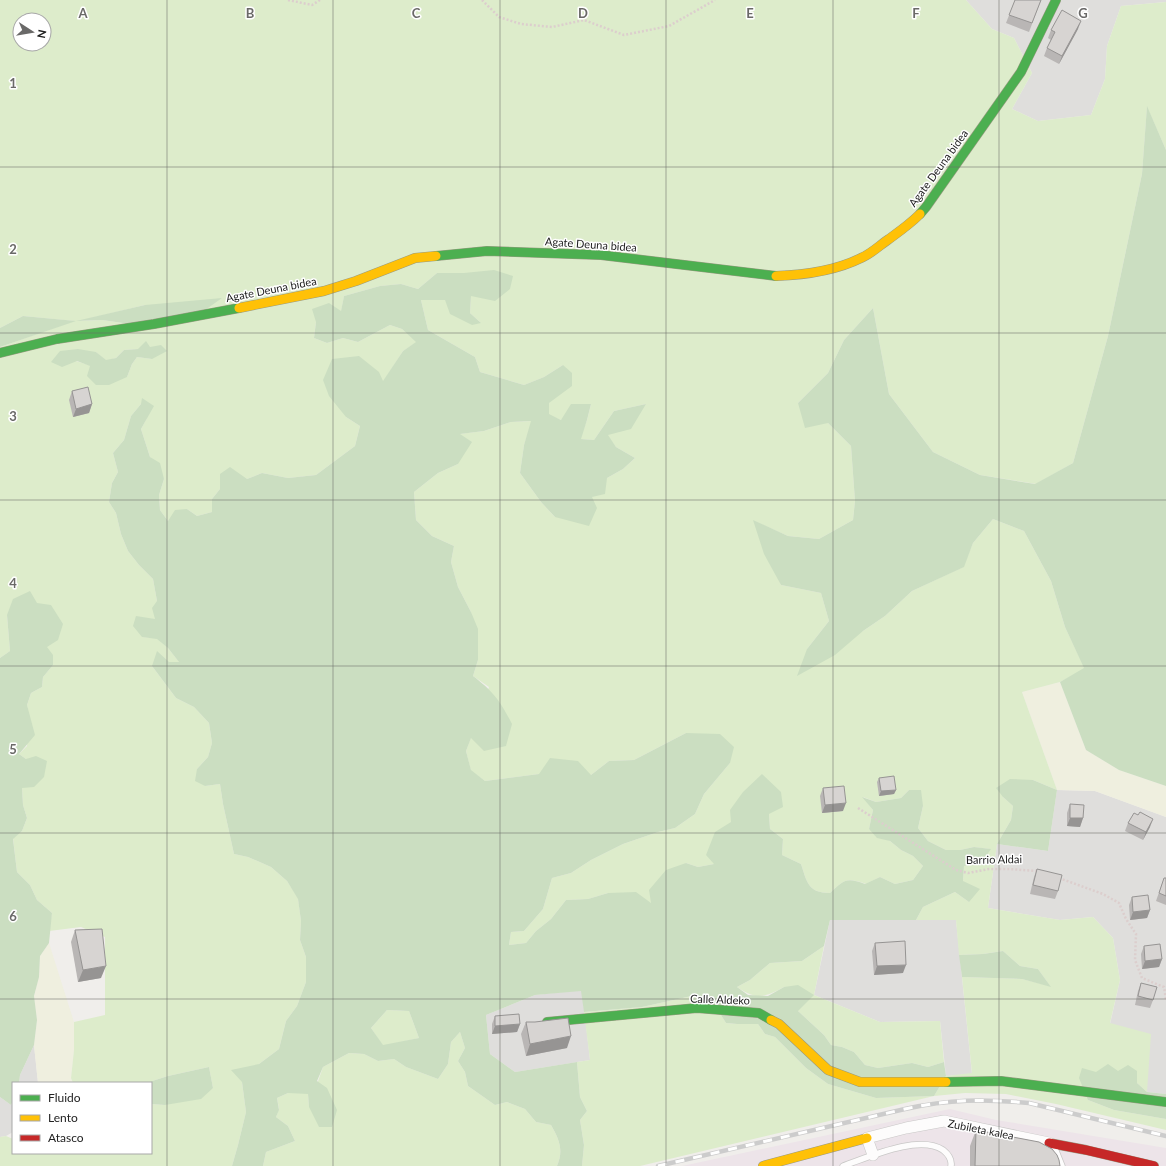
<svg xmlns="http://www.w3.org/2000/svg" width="1166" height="1166" font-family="Lato,sans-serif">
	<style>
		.residential { fill: #dfdedc }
		.industrial { fill: #ede4e9 }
		.farmland { fill: #efefdf }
		.grass { fill: #ddeccb; fill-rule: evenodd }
		.forest { fill: #cbdec1; fill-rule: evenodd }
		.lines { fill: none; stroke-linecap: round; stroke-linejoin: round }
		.lane-casing { stroke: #c9c8c7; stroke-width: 7 }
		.street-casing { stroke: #c9c8c7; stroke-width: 12 }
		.fast-casing { stroke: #999a82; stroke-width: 10 }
		.slow-casing { stroke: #999a82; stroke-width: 10 }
		.jam-casing { stroke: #999a82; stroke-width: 10 }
		.path { stroke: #dccecd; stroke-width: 2.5; stroke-dasharray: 2 2; stroke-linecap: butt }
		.lane { stroke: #fdfcfc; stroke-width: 5.5 }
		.street { stroke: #fdfcfc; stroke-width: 11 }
		.fast { stroke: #4caf50; stroke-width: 9 }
		.slow { stroke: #ffc107; stroke-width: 9 }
		.jam { stroke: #c62828; stroke-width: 9 }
		.rail-casing { stroke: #ccc; stroke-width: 4.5 }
		.rail { stroke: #fff; stroke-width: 3; stroke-dasharray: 9; stroke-linecap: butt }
		.wall { fill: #b9b6b5 }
		.shaded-wall { fill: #969493 }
		.building { fill: #d7d4d2; stroke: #969493 }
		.grid { fill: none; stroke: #6a6968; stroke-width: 1; stroke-opacity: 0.55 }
		.labels { text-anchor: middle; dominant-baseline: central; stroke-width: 3; stroke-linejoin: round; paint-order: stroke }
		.street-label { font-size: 11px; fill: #222; stroke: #fff }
		.grid-label { font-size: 13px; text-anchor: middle; font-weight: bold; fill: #6a6968; stroke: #fff; stroke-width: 3; stroke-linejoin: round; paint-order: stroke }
	</style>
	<rect width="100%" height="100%" fill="#f0eeeb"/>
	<!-- residential -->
	<g class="residential">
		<path d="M966,0H1166V2L1121,6L1107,46L1105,79L1091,115L1038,121L1012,109L1032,73L1014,38L992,29Z"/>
		<path d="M1057,790L1095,791L1166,817V1094L1147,1092L1110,1024L1120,980L1113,938L1093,917L1060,920L988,908L997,844L1048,851Z"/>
		<path d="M830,920H956L972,1074L946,1076L940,1021L880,1022L814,995Z"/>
		<path d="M582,990L590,1060L515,1072L490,1054L486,1015L535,995Z"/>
		<path d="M34,1045L38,1083H19L20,1075Z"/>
		<path d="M0,1097L11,1105L13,1101V1132L6,1136L0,1137Z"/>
	</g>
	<!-- industrial -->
	<path class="industrial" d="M950,1109L996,1120L1166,1148V1166H682Z"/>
	<!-- farmland -->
	<g class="farmland">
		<path d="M1060,682L1086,750L1119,770L1166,786V817L1095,791L1057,790L1022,692Z"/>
		<path d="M49,943L74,1022V1050L71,1078L73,1083H38L34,1045L37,1020L34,997L39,976L40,956Z"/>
	</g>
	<!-- grass -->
	<g class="grass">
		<path d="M0,0H966L992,29L1014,38L1032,73L1012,109L1038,121L1091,115L1105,79L1107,46L1121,6L1166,2V150L1147,107L1142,174L1108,336L1073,463L1036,484L980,475L933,452L889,394L873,308L844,340L828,373L798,403L828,423L851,446L855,501L853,520L819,539L788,536L754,521L781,585L821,593L829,621L807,649L863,631L885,616L912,591L963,567L973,543L993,519L1024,531L1051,581L1065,627L1085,669L1060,682L1022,692L1057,790L1033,780L1003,797L1013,806L1011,820L997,844L988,908L1060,920L1093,917L1113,938L1120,980L1110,1023L1151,1034L1147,1092L1137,1083L1088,1100L1114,1110L1166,1119V1130L1056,1104L1006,1094L965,1093L934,1096L640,1166H582L584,1145L580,1120L587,1111L580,1097L577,1062L590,1060L584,1012L642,1007L696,995L712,1001L726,1023L737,1024H758L765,1034L775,1037L806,1068L828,1084L876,1098L934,1096L946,1076L972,1073L962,977L1022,979L1050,986L1038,969L1020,966L1003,951L983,954L959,955L956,920H916L923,907L955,892L969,902L963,881L964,866L982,862L990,849L974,847L960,850H946L928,841L918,828L923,806L909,790L901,798L876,802L863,797L873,810L869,829L890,841L901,850L913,856L923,866L913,880L895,884L880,877L866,884C846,877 844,880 830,893C808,893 807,882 801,864L782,855L783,839L770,829L769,814L731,822L714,864L698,867L686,863L651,903L608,893L588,899L566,900L551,919L536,931L526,943L509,945L511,932L524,931L543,909L552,878L571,873L591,860L623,844L658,832L675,828L695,814L704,794L730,763L686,733L634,760L609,761L591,775L539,774L485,781L471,771L466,751L489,687L473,676L478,660L471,612L458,587L451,562L454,546L432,536L416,520L414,492L438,473L458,464L459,434L484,431L511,422L532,421L524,445L520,473L541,502L555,517L592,497L607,478L623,469L635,458L616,447L607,435L646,404L614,411L594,440L580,439L587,420L591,404L561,420L549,415V403L563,365L544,377L524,385L480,372L475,357L428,330L421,300H445L481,323L470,313L471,296L463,273H437L418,289L401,284L380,286L344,296L341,312L316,322L314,338L327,343L343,338L358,342L390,325L402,329L417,342L403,351L383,382L346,417L360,426L355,446L316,475L288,478L262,473L247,479L220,474V489L212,499V512L197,516L187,509L168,521L160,510L159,495L164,479L150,457L141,429L147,418L141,404L131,416L124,440L113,453L118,472L112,483L109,502L116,513L121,534L128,551L139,565L153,579L157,601L155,620L147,619L142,637L157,638L168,648L180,663L169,662L152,666L176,698L194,707L209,723L212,743L208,757L197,769L205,786L220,784L223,804L234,854L248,857L271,867L287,881L298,898L301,921L300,940L306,957V982L297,1006L286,1021L279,1049L259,1064L242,1082L246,1112L238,1145L232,1166H0V1137L6,1136L13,1139V1153H151V1104L165,1105L213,1088L209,1067L168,1076L146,1083H73L71,1078L74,1050V1022L105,1015V937L81,927L49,931L52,913L37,900L30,885L17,872L13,838L22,831L27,818L23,805L22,788L26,759L19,754L27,746L29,719L27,705L31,693L42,687L43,677L53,665L7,615L10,651L0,658V347L74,321L23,316L0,328ZM20,20H44V44H20ZM145,305L130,324L102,320L79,321ZM138,349L152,359L137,357L132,364L127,377L76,361L96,352L106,361L116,358L124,350Z"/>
		<path d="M824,946L814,995L880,1022L940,1021L944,1062L928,1067L912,1063L878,1068L865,1065L854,1052L842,1047L831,1045L824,1035L798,1011L784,987C764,998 756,1000 737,987L750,980L770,963L802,961Z"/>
		<path d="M387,1010L409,1011L419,1038L383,1046L371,1028Z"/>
		<path d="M460,1032L465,1048L458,1061L465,1072L468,1086L495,1105L507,1102L525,1109L536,1122L551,1125C559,1139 564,1150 557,1166H263L266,1152L295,1141L288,1126L276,1117L279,1109L277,1098L288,1093H308L309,1107L323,1067L349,1053L364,1054L378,1061L394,1059L406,1067L438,1079L448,1064L451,1042Z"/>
	</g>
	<!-- forest -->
	<g class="forest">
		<path d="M1147,106L1166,150V786L1119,770L1086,750L1060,682L1084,668L1065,627L1051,581L1024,531L993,519L973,543L964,567L912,591L885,616L863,631L835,655L797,676L807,649L829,621L821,593L781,585L764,554L753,520L788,536L819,539L853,520L855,501L851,446L828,423L805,428L798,403L828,373L844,340L873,308L889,394L933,452L980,475L1035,484L1073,463L1108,336L1142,174Z"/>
		<path d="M494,270L513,276L510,289L495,301L471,296L470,313L481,323L472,325L450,314L445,300H421L428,330L475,357L480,372L524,385L544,377L563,365L572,373V386L549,403V414L561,420L571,404H591L587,420L581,439L594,440L614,411L646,404L631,429L608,435L616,447L635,458L623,469L607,478L605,494L592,497L597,508L589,526L555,517L541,502L520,473L524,445L531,421L511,422L484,431L460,434L472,442L458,464L438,473L414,492L416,520L432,536L454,546L451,562L458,587L471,612L478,629V660L473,676C493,691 501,702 512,724L506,746L484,751L471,738L466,751L471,770L485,781L539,774L550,758L578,761L591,775L609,761L634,760L686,733L720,734L734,747L730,763L704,794L695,814L675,828L658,832L623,844L591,860L571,873L552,878L543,909L524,931L511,932L509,945L526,943L536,931L551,919L566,900L588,899L608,893L636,892L651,903L649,890L666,870L686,863L698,867L714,864L706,855L715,832L731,822L730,810L743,792L762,774L781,792L783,807L769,814L770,829L783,839L782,855L801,864C807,882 808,893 830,893C844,880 846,877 865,884L880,877L895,884L913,880L923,866L913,856L901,850L890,841L877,838L869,829L873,810L862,797L876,802L901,798L909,790H921L923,806L918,828L928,841L946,850H960L974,847L991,849L982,862L964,866L963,881L980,889L969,902L955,892L923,907L916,920H830L824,946L802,961L770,963L750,980L737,987L748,995L768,996L784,987L798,985L814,995L798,1011L824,1035L831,1045L842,1047L854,1052L865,1065L878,1068L912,1063L928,1067L944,1062L946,1076L934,1096L876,1098L828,1084L806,1068L775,1037L765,1034L758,1024H737L726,1023L712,1001L696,995L642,1007L584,1012L581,991L535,995L486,1015L490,1054L515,1072L577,1062L580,1097L587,1111L580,1120L584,1145L582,1166H557C564,1150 559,1139 551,1125L536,1122L525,1109L507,1102L495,1105L468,1086L465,1072L458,1061L465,1048L460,1032L451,1042L448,1064L438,1079L406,1067L394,1059L378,1061L364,1054L349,1053L323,1067L317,1081L327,1088L337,1110L332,1127H319L309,1107L308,1094L288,1093L277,1098L279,1110L276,1117L288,1126L295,1141L266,1152L263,1166H232L238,1145L246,1112L242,1082L231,1070L259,1064L279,1049L286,1021L297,1006L306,982V957L300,940L301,921L298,899L287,881L271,867L248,857L234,854L223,804L220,784L205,786L195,781L197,769L208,757L212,743L209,723L194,707L176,698L152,666L157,651L169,662H179L168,648L157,639L142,637L133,626L136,616L155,619L152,608L157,601L153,579L139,565L128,551L121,534L116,513L109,502L112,483L118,472L113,453L124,440L131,416L141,404L142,398L154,406L141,429L150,457L160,463L164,479L159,495L160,510L168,521L175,510L187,509L197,516L212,512V499L220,489V474L230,467L247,479L262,473L288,478L316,475L355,446L360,426L346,417L329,396L323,380L332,359L359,356L379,372L383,381L403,351L416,342L402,329L390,325L358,342L343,338L327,343L314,338L316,322L312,309L329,303L341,311L344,296L380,286L401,284L418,289L437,273H464ZM387,1010L409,1011L419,1038L383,1045L371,1028Z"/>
		<path d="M222,298L205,310L130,324L102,320L76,321L0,347V328L23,316L76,321L145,305Z"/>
		<path d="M146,341L150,347L161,345L167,351L152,359L137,357L132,364L127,377L109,385H96L87,376L90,366L77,361L62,367L51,362L60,351L78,349L96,352L106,360L116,358L124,350L138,349Z"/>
		<path d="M30,591L37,603L51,605L63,624L58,640L47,647L53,655V665L43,677L42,687L31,693L27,705L35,735L19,754L26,759L36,756L47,761L44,777L34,787L22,788L23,805L27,818L22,831L13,839L17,872L30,885L37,900L52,913L49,943L40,956L39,977L34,996L37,1020L34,1045L20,1075L19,1083H13V1101L11,1105L0,1097V658L10,651L7,615L13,599Z"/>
		<path d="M1010,779L1033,780L1057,790L1048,851L997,844L1011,820L1013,806L1003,797L996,788Z"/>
		<path d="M1003,951L1020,966L1038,969L1051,987L1022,979L962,977L959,955L983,954Z"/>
		<path d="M1108,1064L1118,1071L1128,1065L1137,1071V1083L1147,1092L1166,1094V1119L1114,1110L1088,1100L1079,1078L1082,1068L1096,1072Z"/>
		<path d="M209,1067L213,1088L201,1099L165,1105L151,1104V1083H146L168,1076Z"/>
	</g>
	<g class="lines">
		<defs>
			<g id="lane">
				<path d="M1053,1147L1056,1151L1062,1166"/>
				<path d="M843,1166C869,1157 919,1134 943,1150C948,1154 952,1160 951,1166"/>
			</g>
			<path id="street" d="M873,1155L867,1138L906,1128L944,1121L1049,1143"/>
			<g id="fast">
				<path d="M920,214L926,207L1021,72L1056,0"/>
				<path d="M436,256L487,251L601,255L776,276"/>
				<path d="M0,353L57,339L154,324L239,308"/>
				<path d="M547,1022L697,1008L759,1013L771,1020"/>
				<path d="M946,1082L1001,1081L1166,1102"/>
			</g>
			<g id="slow">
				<path d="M776,276C804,275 835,271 861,258C871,254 880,245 889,239C900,231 910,224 920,214"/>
				<path d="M239,308L324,291L356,281L415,258L436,256"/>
				<path d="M771,1020L779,1024L828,1070L860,1082H946"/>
				<path d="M763,1166L867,1138"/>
			</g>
			<path id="jam" d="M1049,1143L1086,1150L1154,1166"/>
		</defs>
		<!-- lane casing -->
		<use href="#lane" class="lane-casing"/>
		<!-- street casing -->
		<use href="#street" class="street-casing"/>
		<!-- fast casing -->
		<use href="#fast" class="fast-casing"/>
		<!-- slow casing -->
		<use href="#slow" class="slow-casing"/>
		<!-- jam casing -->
		<use href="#jam" class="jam-casing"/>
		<!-- path -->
		<g class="path">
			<path d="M288,0L312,5L320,0"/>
			<path d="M482,0L499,17L521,24L552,27L584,20L624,35L669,26L715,0"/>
			<path d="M858,808L956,870L968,873L989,869H1008L1038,871"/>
			<path d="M1059,878L1103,894L1119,903L1126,919L1136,934L1135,960L1142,978L1164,987L1166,1000"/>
		</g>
		<!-- lane -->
		<use href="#lane" class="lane"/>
		<!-- street -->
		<use href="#street" class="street"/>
		<!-- fast -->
		<use href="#fast" class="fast"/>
		<!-- slow -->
		<use href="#slow" class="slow"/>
		<!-- jam -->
		<use href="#jam" class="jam"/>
		<defs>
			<path id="rail" d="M658,1166L905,1109C950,1099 983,1099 1029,1103L1166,1136"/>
		</defs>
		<!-- rail casing -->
		<use href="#rail" class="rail-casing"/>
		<!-- rail -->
		<use href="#rail" class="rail"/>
	</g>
	<!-- wall -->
	<g class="wall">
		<path d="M1015,0H1041L1029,32L1006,23Z"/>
		<path d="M1078,29L1059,64L1044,56L1047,48L1051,40L1048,38L1051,30Z"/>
		<path d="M72,391L92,404L89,413L73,417L69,400Z"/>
		<path d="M879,778L896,790L894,794L879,796L877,782Z"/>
		<path d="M823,788L843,811L822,813L820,796Z"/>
		<path d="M1070,804L1083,818L1080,827L1067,826V813Z"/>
		<path d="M1128,823L1150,827L1143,840L1125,831Z"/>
		<path d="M1037,869L1058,891L1055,899L1030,894L1034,877Z"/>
		<path d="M1164,878H1166V905L1156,901Z"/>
		<path d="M1132,897L1150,910L1147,918L1130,920L1129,905Z"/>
		<path d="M75,930L101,978L78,982L71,942Z"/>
		<path d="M875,943L903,973L874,975L872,951Z"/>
		<path d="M1144,946L1162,959L1159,967L1142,969L1141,954Z"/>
		<path d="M1141,983L1153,1000L1150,1008L1135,1005L1138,991Z"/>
		<path d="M495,1016L520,1024L517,1032L492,1034V1024Z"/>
		<path d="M526,1022L567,1048L526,1056L521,1034Z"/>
		<path d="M976,1130L1060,1166H970V1146Z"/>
	</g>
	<!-- shaded-wall -->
	<g class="shaded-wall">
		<path d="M1081,21L1078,29L1059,64L1062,56Z"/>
		<path d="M92,404L89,413L73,417L76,409Z"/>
		<path d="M896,790L894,794L879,796L881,791Z"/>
		<path d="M846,803L843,811L822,813L825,805Z"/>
		<path d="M1070,818H1083L1080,827L1067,826Z"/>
		<path d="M1153,819L1150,827L1143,840L1146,832Z"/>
		<path d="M1150,910L1147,918L1130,920L1133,912Z"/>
		<path d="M1162,959L1159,967L1142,969L1145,961Z"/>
		<path d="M906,965L903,973L874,975L877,966Z"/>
		<path d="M106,966L101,978L78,982L83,970Z"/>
		<path d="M520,1024L517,1032L492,1034L495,1026Z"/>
		<path d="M571,1036L567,1048L526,1056L530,1044Z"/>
	</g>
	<!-- building -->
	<g class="building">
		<path d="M1015,0H1041L1032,23L1009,15Z"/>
		<path d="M1062,10L1081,21L1062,56L1047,48L1055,32L1051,30Z"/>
		<path d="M88,387L92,404L76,409L72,391Z"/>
		<path d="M894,776L896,790L881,791L879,778Z"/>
		<path d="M844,786L846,803L825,805L823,788Z"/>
		<path d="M1070,804L1084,805L1083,818H1070Z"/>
		<path d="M1140,812L1153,819L1146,832L1128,823L1134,813L1138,815Z"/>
		<path d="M1037,869L1062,875L1058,891L1033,885Z"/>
		<path d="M1164,878H1166V896L1159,893Z"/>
		<path d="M1148,895L1150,910L1133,912L1132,897Z"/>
		<path d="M102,929L106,966L83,970L75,930Z"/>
		<path d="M905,941L906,965L877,966L875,943Z"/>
		<path d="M1160,944L1162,959L1145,961L1144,946Z"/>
		<path d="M1141,983L1157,987L1153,1000L1138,996Z"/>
		<path d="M519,1014L520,1024L495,1026V1016Z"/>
		<path d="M568,1018L571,1036L530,1044L526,1022H535Z"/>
		<path d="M976,1130L1039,1142L1052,1149L1057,1155L1059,1160L1060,1166H975Z"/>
	</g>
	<!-- grid -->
	<path class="grid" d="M167,0V1166M333,0V1166M500,0V1166M666,0V1166M833,0V1166M999,0V1166M0,167H1166M0,333H1166M0,500H1166M0,666H1166M0,833H1166M0,999H1166"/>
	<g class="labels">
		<!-- street labels -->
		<g class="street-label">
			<text transform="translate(938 168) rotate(-54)">Agate Deuna bidea</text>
			<text transform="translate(591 244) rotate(4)">Agate Deuna bidea</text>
			<text transform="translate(271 289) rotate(-11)">Agate Deuna bidea</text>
			<text transform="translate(994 859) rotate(-1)">Barrio Aldai</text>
			<text transform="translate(720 999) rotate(2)">Calle Aldeko</text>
			<text transform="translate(981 1129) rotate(11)">Zubileta kalea</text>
		</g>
	</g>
	<g class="grid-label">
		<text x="83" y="18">A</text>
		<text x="250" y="18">B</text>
		<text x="416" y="18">C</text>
		<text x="583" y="18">D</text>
		<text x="750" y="18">E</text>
		<text x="916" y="18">F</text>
		<text x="1083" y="18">G</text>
		<text x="13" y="88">1</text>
		<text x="13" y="254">2</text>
		<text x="13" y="421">3</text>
		<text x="13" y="588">4</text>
		<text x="13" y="754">5</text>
		<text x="13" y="921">6</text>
	</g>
	<!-- legend -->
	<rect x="12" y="1082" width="140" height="72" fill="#ffffff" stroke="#a7a7a7"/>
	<rect x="20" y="1095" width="20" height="6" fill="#4caf50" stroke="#a7a7a7"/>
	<text x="48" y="1102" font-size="12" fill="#222222">Fluido</text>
	<rect x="20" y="1115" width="20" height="6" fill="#ffc107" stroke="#a7a7a7"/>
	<text x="48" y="1122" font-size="12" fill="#222222">Lento</text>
	<rect x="20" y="1135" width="20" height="6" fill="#c62828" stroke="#a7a7a7"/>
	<text x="48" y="1142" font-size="12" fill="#222222">Atasco</text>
	<!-- north arrow -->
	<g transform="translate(32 32) rotate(102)"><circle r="19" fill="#ffffff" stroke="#a7a7a7"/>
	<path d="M0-3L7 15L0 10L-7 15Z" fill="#6a6968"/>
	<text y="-6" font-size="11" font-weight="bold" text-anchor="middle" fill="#222222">N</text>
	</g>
</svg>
